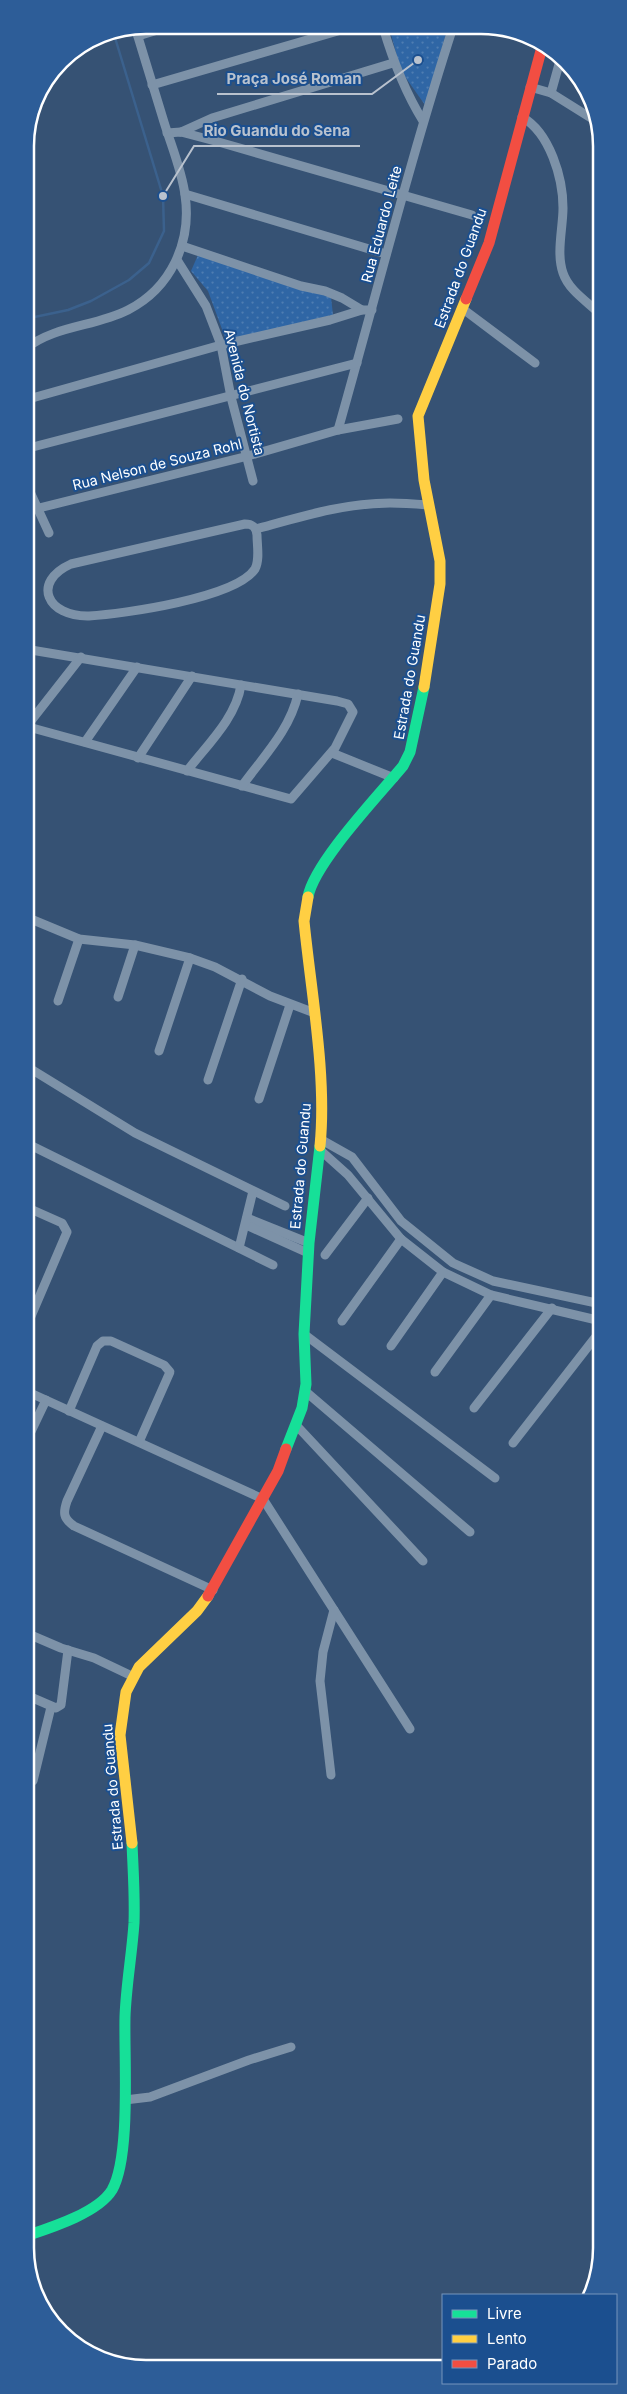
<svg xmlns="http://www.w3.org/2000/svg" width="627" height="2394" font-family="Inter,sans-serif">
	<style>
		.park { fill: url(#park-dots) }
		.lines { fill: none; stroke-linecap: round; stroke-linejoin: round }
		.stream { stroke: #3b618d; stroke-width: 2.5 }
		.street { stroke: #7d92a8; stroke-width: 9 }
		.fast { stroke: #16e098; stroke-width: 11 }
		.slow { stroke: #ffcf43; stroke-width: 11 }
		.jam { stroke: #f24e42; stroke-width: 11 }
		.labels { text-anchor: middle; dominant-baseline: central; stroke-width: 4; stroke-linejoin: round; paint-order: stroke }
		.street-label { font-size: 14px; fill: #fff; stroke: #1b4f8f }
		.rim { fill: none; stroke: #fff; stroke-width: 2.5 }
		.leader { fill: none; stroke: #b9c2ce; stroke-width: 2 }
		.callout-dot { fill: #b9c2ce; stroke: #1b4f8f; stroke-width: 2 }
		.callout-label { font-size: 15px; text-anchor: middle; font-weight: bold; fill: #b9c2ce; stroke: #1b4f8f; stroke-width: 4; stroke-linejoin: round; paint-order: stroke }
	</style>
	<defs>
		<pattern id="park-dots" width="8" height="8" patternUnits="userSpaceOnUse" patternTransform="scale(1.25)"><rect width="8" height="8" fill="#2f66a5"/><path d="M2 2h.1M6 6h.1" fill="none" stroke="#4e7db2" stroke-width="1.8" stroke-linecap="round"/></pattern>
	</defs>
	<rect width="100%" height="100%" fill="#365274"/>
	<!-- park -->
	<g class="park">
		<path d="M389,27H448L425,105L401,71Z"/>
		<path d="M198,255L331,297L333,315L226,340L208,291L191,271Z"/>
	</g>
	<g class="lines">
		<!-- stream -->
		<path class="stream" d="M25,319L68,310L91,301L129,280L149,263L164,231L163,196L113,31"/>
		<!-- street -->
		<g class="street">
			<path d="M383,27C393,61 404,90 423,121"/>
			<path d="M138,36L174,25"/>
			<path d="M152,85L355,26"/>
			<path d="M530,87L551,93L599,123"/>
			<path d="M551,93L561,57"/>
			<path d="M522,117C550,133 563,178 563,208C563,228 556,253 563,273C569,291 588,302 601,315"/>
			<path d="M181,132L212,118L393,63"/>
			<path d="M167,133L181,132L215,141L472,215"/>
			<path d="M185,194L386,254"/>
			<path d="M182,246L301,286L325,291L342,298L362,310"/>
			<path d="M177,260L206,306L221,345L231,397L253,481"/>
			<path d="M463,309L535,363"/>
			<path d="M25,349C55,325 95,327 128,310C171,288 192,242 185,195C182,171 171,145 164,122C154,90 145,59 135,27"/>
			<path d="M25,400L221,345L330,320L362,310H372"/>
			<path d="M338,430C376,296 410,160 453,27"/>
			<path d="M25,449L357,363"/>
			<path d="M25,481L49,533"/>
			<path d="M39,508L248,456L338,430L398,419"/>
			<path d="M245,524C253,524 256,527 257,535C257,545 260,560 255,569C236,598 123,614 89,616C47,617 31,582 71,564Z"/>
			<path d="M256,529C300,517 344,503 390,503C402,503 416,504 428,505"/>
			<path d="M25,649L337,701L348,704L353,712L335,748L291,799L25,726"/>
			<path d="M27,726L81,657"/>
			<path d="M85,742L137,667"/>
			<path d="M332,753L394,778"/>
			<path d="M138,758L192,676"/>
			<path d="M187,771C207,745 236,718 241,685"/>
			<path d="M242,786C263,757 290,730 298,694"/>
			<path d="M26,917L79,939L135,945L190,958L215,967L270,996L312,1012"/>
			<path d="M118,997L135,945"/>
			<path d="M58,1001L79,939"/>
			<path d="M159,1051L190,958"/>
			<path d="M26,1066L135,1133L285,1206"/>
			<path d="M208,1080L242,979"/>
			<path d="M259,1099L290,1005"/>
			<path d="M320,1139L352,1157L401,1221L453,1263L493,1281L601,1304"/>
			<path d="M26,1143L273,1265"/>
			<path d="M319,1149L348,1175L401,1239L443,1272L491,1295L601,1321"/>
			<path d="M26,1207L62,1223L67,1232L26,1328"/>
			<path d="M247,1218L309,1243"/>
			<path d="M246,1225L308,1253"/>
			<path d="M239,1248L253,1191"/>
			<path d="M325,1255L368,1198"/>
			<path d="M342,1321L401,1239"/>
			<path d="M304,1334L495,1478"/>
			<path d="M391,1346L443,1272"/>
			<path d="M435,1372L491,1295"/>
			<path d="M26,1391L263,1499L410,1729"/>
			<path d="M305,1391L470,1532"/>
			<path d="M474,1408L552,1308"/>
			<path d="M69,1411L97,1346L103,1341H111L164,1365L170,1372L139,1442"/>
			<path d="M102,1426L67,1501C63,1513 63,1518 74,1526L213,1590"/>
			<path d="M297,1426L423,1561"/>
			<path d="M26,1442L46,1400"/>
			<path d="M513,1443L601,1330"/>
			<path d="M26,1633L61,1648L94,1658L134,1677"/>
			<path d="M26,1695L56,1708L61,1705L68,1650"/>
			<path d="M331,1775L320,1681L323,1652L334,1610"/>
			<path d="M33,1781L51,1707"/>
			<path d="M125,2100L150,2097L249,2060L291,2047"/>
		</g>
		<!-- fast -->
		<g class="fast">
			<path d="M308,897C314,863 379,795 403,766L410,752L424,687"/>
			<path d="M286,1449L302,1408L306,1384L304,1334L309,1243L320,1146"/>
			<path d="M26,2236C50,2228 98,2213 112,2190C131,2157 124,2059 125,2017C126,1986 132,1954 134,1923C135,1896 133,1869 132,1843"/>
		</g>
		<!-- slow -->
		<g class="slow">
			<path d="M424,687L440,584V561L424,480L418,416L466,299"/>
			<path d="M308,897L304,921C311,992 327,1076 320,1146"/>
			<path d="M132,1843L120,1735L126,1692L139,1667L197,1611L208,1596"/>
		</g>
		<!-- jam -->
		<g class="jam">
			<path d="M466,299L489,243L542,47"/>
			<path d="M208,1596L278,1471L286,1449"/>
		</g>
	</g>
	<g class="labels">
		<!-- street labels -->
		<g class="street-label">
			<text transform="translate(381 224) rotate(-75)">Rua Eduardo Leite</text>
			<text transform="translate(460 268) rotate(-70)">Estrada do Guandu</text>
			<text transform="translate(245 392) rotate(76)">Avenida do Nortista</text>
			<text transform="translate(157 464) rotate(-14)">Rua Nelson de Souza Rohl</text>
			<text transform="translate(409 677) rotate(-80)">Estrada do Guandu</text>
			<text transform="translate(300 1166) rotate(-85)">Estrada do Guandu</text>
			<text transform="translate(112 1787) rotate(-95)">Estrada do Guandu</text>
		</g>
	</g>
	<!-- crop -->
	<path d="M0 0H627V2394H0ZM146 34H481A112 112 0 0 1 593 146V2248A112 112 0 0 1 481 2360H146A112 112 0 0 1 34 2248V146A112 112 0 0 1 146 34Z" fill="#2d5d98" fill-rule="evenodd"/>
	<path class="rim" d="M146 34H481A112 112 0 0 1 593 146V2248A112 112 0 0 1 481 2360H146A112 112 0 0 1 34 2248V146A112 112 0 0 1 146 34Z"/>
	<!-- callouts -->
	<path class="leader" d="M418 60L372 94H217M163 196L194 146H360"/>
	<g class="callout-dot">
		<circle cx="418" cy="60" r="5"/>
		<circle cx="163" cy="196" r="5"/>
	</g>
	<g class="callout-label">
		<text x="294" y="84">Praça José Roman</text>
		<text x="277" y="136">Rio Guandu do Sena</text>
	</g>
	<!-- legend -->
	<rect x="442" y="2294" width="175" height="90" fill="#1b4f8f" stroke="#7695bc"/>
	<rect x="452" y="2310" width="25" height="8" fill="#16e098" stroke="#7695bc"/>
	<text x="487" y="2319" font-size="15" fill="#ffffff">Livre</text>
	<rect x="452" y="2335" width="25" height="8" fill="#ffcf43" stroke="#7695bc"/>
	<text x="487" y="2344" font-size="15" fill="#ffffff">Lento</text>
	<rect x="452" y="2360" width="25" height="8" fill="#f24e42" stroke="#7695bc"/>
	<text x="487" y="2369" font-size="15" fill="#ffffff">Parado</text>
</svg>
